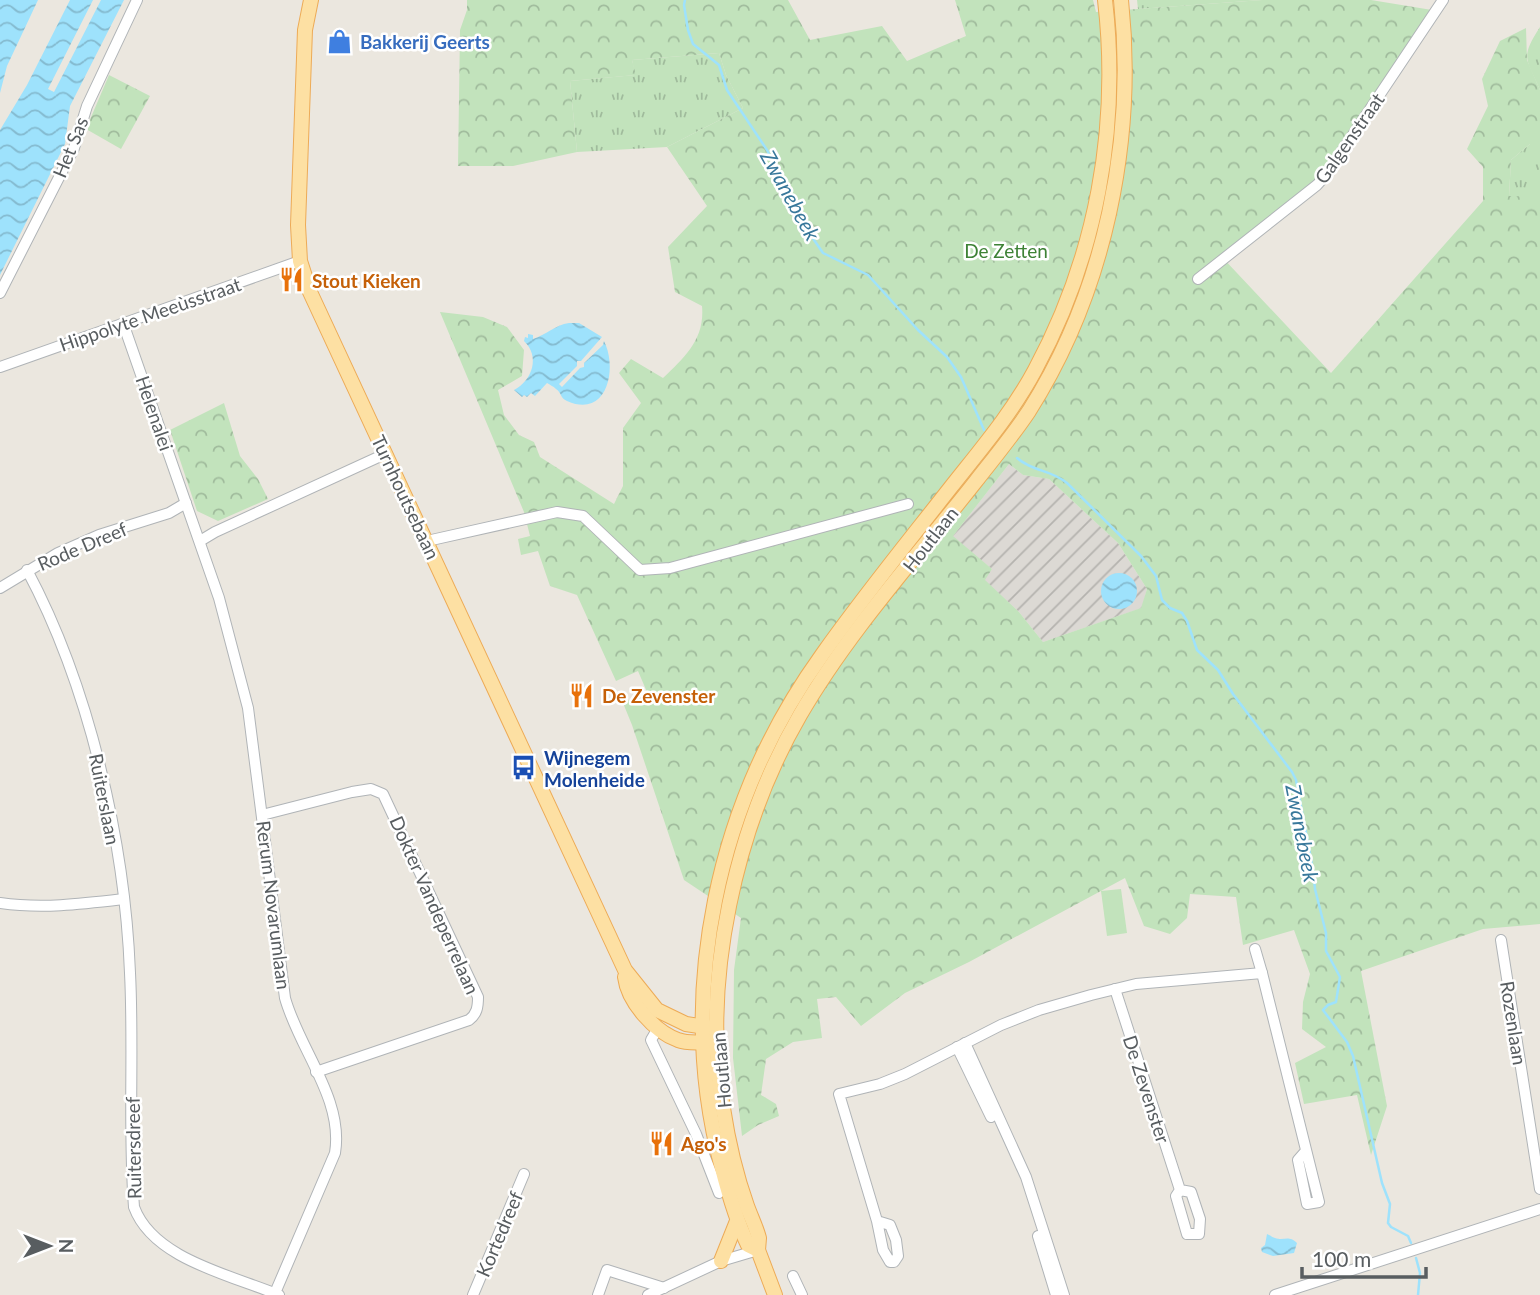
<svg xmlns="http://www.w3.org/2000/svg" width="1540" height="1295" font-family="Lato,sans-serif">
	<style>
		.industrial { fill: url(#industrial-furrows) }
		.grass { fill: url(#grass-tufts) }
		.forest { fill: url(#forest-crowns); fill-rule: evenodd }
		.pitch { fill: #c2e3bc }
		.water { fill: url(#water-waves) }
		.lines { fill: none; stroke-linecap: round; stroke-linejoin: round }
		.stream { stroke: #9ee2fc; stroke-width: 2.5 }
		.minor-casing { stroke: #b0b4b7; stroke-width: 12 }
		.major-casing { stroke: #edab57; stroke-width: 16 }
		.minor { stroke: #fff; stroke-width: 10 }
		.major { stroke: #fde0a3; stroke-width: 14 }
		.labels { text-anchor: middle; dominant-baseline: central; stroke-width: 5; stroke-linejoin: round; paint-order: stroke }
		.shop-label { font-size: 19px; font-weight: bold; fill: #366cbe; stroke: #fff; text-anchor: start }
		.street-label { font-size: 19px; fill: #585d60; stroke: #fff }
		.park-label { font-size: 19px; fill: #3e8236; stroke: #fff }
		.food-label { font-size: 19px; font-weight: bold; fill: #c56008; stroke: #fff; text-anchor: start }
		.transit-label { font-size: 19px; font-weight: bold; fill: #164399; stroke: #fff; text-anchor: start }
		.water-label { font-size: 21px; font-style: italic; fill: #38789b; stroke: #fff }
	</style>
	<defs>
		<pattern id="industrial-furrows" width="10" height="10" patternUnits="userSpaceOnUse" patternTransform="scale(1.75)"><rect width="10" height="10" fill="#dcd9d4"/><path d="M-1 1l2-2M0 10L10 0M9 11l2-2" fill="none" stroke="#b5b3af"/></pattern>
		<pattern id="grass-tufts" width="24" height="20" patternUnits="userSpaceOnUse" patternTransform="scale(1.75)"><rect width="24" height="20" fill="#c2e3bc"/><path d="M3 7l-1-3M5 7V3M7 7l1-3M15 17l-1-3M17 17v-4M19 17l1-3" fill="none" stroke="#a0bb9c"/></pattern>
		<pattern id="forest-crowns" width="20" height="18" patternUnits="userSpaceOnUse" patternTransform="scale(1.75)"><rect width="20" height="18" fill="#c2e3bc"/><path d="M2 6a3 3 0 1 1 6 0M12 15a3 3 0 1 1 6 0" fill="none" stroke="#a0bb9c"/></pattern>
		<pattern id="water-waves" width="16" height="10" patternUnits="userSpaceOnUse" patternTransform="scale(1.75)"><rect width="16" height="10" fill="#9ee2fc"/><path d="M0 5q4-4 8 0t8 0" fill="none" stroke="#84bacf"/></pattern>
	</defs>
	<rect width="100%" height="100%" fill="#ebe7df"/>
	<!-- industrial -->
	<path class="industrial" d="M1009,464L1023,475L1049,479L1118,543L1147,589L1142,608L1043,642L1019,612L984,580L992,569L952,537Z"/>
	<!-- grass -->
	<g class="grass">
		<path d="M1137,0H1262L1138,9Z"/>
		<path d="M1540,27V90C1526,58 1520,58 1540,27Z"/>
		<path d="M719,53L726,75L743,108L667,147L577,152L570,81L635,75L632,60Z"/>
		<path d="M1530,144H1540V197H1509L1511,160Z"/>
	</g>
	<!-- forest -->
	<g class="forest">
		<path d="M467,0H788L810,40L882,26L907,61L966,36L955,0H1093L1096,12L1262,0H1371L1432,10L1314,182L1221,256L1331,373L1483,201V167L1467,149L1488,106L1482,79L1500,41L1526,28L1527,60L1540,90V144H1530L1511,160L1509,196L1540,197V924L1483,929L1361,971L1387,1106L1371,1155L1357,1095L1304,1104L1295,1063L1326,1047L1302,1029L1303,1002L1310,974L1294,930L1243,945L1236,897L1190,894L1187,918L1170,934L1144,926L1125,878L969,962L905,993L861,1026L836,997L817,999L822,1038L793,1042L766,1059L761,1095L776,1104L779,1116L758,1125L742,1136L733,1058L734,970L741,918L684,880L632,725L623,703L647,692L638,671L616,681L577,595L550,586L538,551L521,555L518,539L530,536L524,512L440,312L483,317L507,327L524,350L522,376L498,390L504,415L519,435L534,442L540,457L614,504L623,486V428L641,403L619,373L631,359L663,378C685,357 705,339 702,306L675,292L668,247L707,206L667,147L743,108L726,75L719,53L632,60L636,75L570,81L577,152L513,166H458L460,30L467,10ZM1009,464L1023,475L1049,479L1118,543L1147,589L1141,608L1043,642L1019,612L985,580L992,569L953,536Z"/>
		<path d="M109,75L150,96L121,149L86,129Z"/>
		<path d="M224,403L240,456L258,479L268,499L218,521L197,511L170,430Z"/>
	</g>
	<!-- pitch -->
	<path class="pitch" d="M1121,889L1127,933L1107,936L1101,891Z"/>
	<!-- water -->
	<g class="water">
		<path d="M0,0H38L7,66L0,93Z"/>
		<path d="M70,0H93L48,89L54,92L101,0H124L70,106L65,144L0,275V130L27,85Z"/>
		<path d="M569,323H579L602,337L581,361H577V366L559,384L562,387L580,368L584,367V363L603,345L604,341C618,369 607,419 567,401C560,398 562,393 556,389C553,386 550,385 547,383L535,396L531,393L527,397L524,395L522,397L514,390C533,380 540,356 524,341L525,337L528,338V334L533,335V339C546,335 555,325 569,323Z"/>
		<circle cx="1119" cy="591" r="18"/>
		<path d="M1267,1234C1270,1235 1272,1237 1275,1238C1284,1241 1289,1235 1297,1243L1294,1253L1273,1256L1262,1252L1261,1248L1265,1245Z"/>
	</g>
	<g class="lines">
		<!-- stream -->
		<g class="stream">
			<path d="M685,0L684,5L688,30L693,44L719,65L727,90L767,150L801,221L823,253L868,275L918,330L947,357L961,377L984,430"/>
			<path d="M1017,458C1033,472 1050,469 1067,483L1141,556L1156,576L1162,600L1170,608L1182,613L1187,621L1197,650L1218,670L1233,694L1292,772L1296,780L1313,870L1315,889L1326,933V951L1340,977L1336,1002L1328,1005L1323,1010L1347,1042L1353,1056L1382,1183L1390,1204L1388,1223L1391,1227L1408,1236L1411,1243"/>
			<path d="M1416,1258L1420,1273L1418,1295"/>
		</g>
		<defs>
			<g id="minor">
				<path d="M1198,279L1317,185L1326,175L1443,0"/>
				<path d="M0,293L74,148L87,106L137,0"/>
				<path d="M123,323L219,598L248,708L285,998C299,1049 344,1099 335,1153L275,1293"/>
				<path d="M0,367L300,261"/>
				<path d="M200,541L215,532L385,454"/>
				<path d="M427,541L557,512L583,516L640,570L670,568L908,504"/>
				<path d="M27,570C89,686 125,842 130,973C134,1051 128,1129 134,1207C153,1259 231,1275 279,1295"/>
				<path d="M0,588L58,553L99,535L169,513L186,503"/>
				<path d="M262,815L352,792L371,789L383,794L478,997C478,1007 477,1014 469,1020L316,1072"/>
				<path d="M0,903C42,909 82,904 124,899"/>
				<path d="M1501,940L1540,1189"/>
				<path d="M1255,949L1262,973"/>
				<path d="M1115,989L1180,1190L1176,1196L1187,1234H1199L1200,1219L1191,1192L1180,1190"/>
				<path d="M658,1028L651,1040L696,1134L719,1193"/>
				<path d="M965,1043L1026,1177L1064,1295"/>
				<path d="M957,1047L991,1117"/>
				<path d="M877,1221L890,1225L896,1240L898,1256L894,1262H890L883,1250L877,1221L839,1094L880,1084L905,1074L1001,1025L1039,1010L1091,995L1136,984L1262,973L1319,1202L1307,1204L1298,1160L1305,1152"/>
				<path d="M1038,1236L1056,1295"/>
				<path d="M793,1276L802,1295"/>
				<path d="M473,1295L524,1174"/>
				<path d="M598,1295L607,1270L664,1288"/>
				<path d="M648,1295L721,1261L758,1250"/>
				<path d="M1275,1295L1540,1209"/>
			</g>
			<g id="major">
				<path d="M311,0L305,30L298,225L300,261L310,292L625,970L657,1010L686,1024L712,1028"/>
				<path d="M625,977C628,1002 655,1032 678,1040C688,1044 701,1042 712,1042"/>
				<path d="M758,1250L748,1245C736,1220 729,1195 722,1168C675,993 717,801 822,655C863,597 908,542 951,487C981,449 1012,413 1035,370C1096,257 1120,128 1105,0"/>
				<path d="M721,1261L737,1221"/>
				<path d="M775,1295L758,1250L759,1238C756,1227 751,1217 747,1206C736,1175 728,1141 723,1108C701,980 736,825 800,715C848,632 917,556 976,481C994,458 1013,435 1029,411C1105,291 1136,140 1121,0"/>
			</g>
		</defs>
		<!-- minor casing -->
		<use href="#minor" class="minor-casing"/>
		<!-- major casing -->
		<use href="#major" class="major-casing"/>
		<!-- minor -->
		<use href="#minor" class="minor"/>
		<!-- major -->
		<use href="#major" class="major"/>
	</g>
	<!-- icons -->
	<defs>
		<symbol id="shop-bare" viewBox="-9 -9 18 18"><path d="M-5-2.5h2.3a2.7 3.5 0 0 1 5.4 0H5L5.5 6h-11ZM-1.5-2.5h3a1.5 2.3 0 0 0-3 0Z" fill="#3f7fe0" stroke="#fff" stroke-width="2.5" paint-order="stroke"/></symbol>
		<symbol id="restaurant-bare" viewBox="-9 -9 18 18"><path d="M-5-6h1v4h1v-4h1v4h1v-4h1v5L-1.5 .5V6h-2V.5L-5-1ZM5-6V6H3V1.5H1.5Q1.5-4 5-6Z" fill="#e8710a" stroke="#fff" stroke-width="2.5" paint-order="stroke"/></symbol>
		<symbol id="bus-bare" viewBox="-9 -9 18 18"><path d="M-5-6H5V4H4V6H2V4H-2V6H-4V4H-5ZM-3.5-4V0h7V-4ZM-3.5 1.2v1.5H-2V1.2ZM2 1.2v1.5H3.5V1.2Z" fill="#1a4fb4" stroke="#fff" stroke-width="2.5" paint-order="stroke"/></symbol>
	</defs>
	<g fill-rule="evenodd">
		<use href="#shop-bare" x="322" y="24" width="35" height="35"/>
		<use href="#restaurant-bare" x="274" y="262" width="35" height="35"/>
		<use href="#restaurant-bare" x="564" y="678" width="35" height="35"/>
		<use href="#bus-bare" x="506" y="750" width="35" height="35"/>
		<use href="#restaurant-bare" x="644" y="1126" width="35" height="35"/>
	</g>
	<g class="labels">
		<!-- shop labels -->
		<g class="shop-label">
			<text x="360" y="41">Bakkerij Geerts</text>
		</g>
		<!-- street labels -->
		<g class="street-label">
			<text transform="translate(1349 138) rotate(-55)">Galgenstraat</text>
			<text transform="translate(70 147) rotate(-68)">Het Sas</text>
			<text transform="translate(150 314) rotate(-19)">Hippolyte Meeùsstraat</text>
			<text transform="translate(155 413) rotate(71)">Helenalei</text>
			<text transform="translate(406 497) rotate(65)">Turnhoutsebaan</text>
			<text transform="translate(930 539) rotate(-52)">Houtlaan</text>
			<text transform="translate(82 546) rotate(-23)">Rode Dreef</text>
			<text transform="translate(105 799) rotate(79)">Ruiterslaan</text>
			<text transform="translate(274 905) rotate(83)">Rerum Novarumlaan</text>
			<text transform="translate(435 905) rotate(66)">Dokter Vandeperrelaan</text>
			<text transform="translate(1514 1023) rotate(81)">Rozenlaan</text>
			<text transform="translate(721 1070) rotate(-95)">Houtlaan</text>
			<text transform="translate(1147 1089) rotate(72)">De Zevenster</text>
			<text transform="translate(133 1148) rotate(-91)">Ruitersdreef</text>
			<text transform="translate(499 1234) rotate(-67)">Kortedreef</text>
		</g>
		<!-- park labels -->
		<g class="park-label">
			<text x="1006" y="250">De Zetten</text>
		</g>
		<!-- food labels -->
		<g class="food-label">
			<text x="312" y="280">Stout Kieken</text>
			<text x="602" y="695">De Zevenster</text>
			<text x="681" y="1143">Ago's</text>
		</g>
		<!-- transit labels -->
		<g class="transit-label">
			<text x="544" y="757">Wijnegem<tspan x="544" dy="22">Molenheide</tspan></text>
		</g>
		<!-- water labels -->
		<g class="water-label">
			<text transform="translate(791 195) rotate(61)">Zwanebeek</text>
			<text transform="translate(1303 833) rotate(79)">Zwanebeek</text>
		</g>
	</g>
	<!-- north arrow -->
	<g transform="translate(49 1246) rotate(90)" stroke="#ffffff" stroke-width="5" paint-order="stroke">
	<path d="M0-5L12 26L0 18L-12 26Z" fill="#585d60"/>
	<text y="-10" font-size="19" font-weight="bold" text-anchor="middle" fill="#585d60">N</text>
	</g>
	<!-- scale -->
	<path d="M1302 1267v10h124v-10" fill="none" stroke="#585d60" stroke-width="3.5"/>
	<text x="1312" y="1267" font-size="21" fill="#585d60" stroke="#ffffff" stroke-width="5" paint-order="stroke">100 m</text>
</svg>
